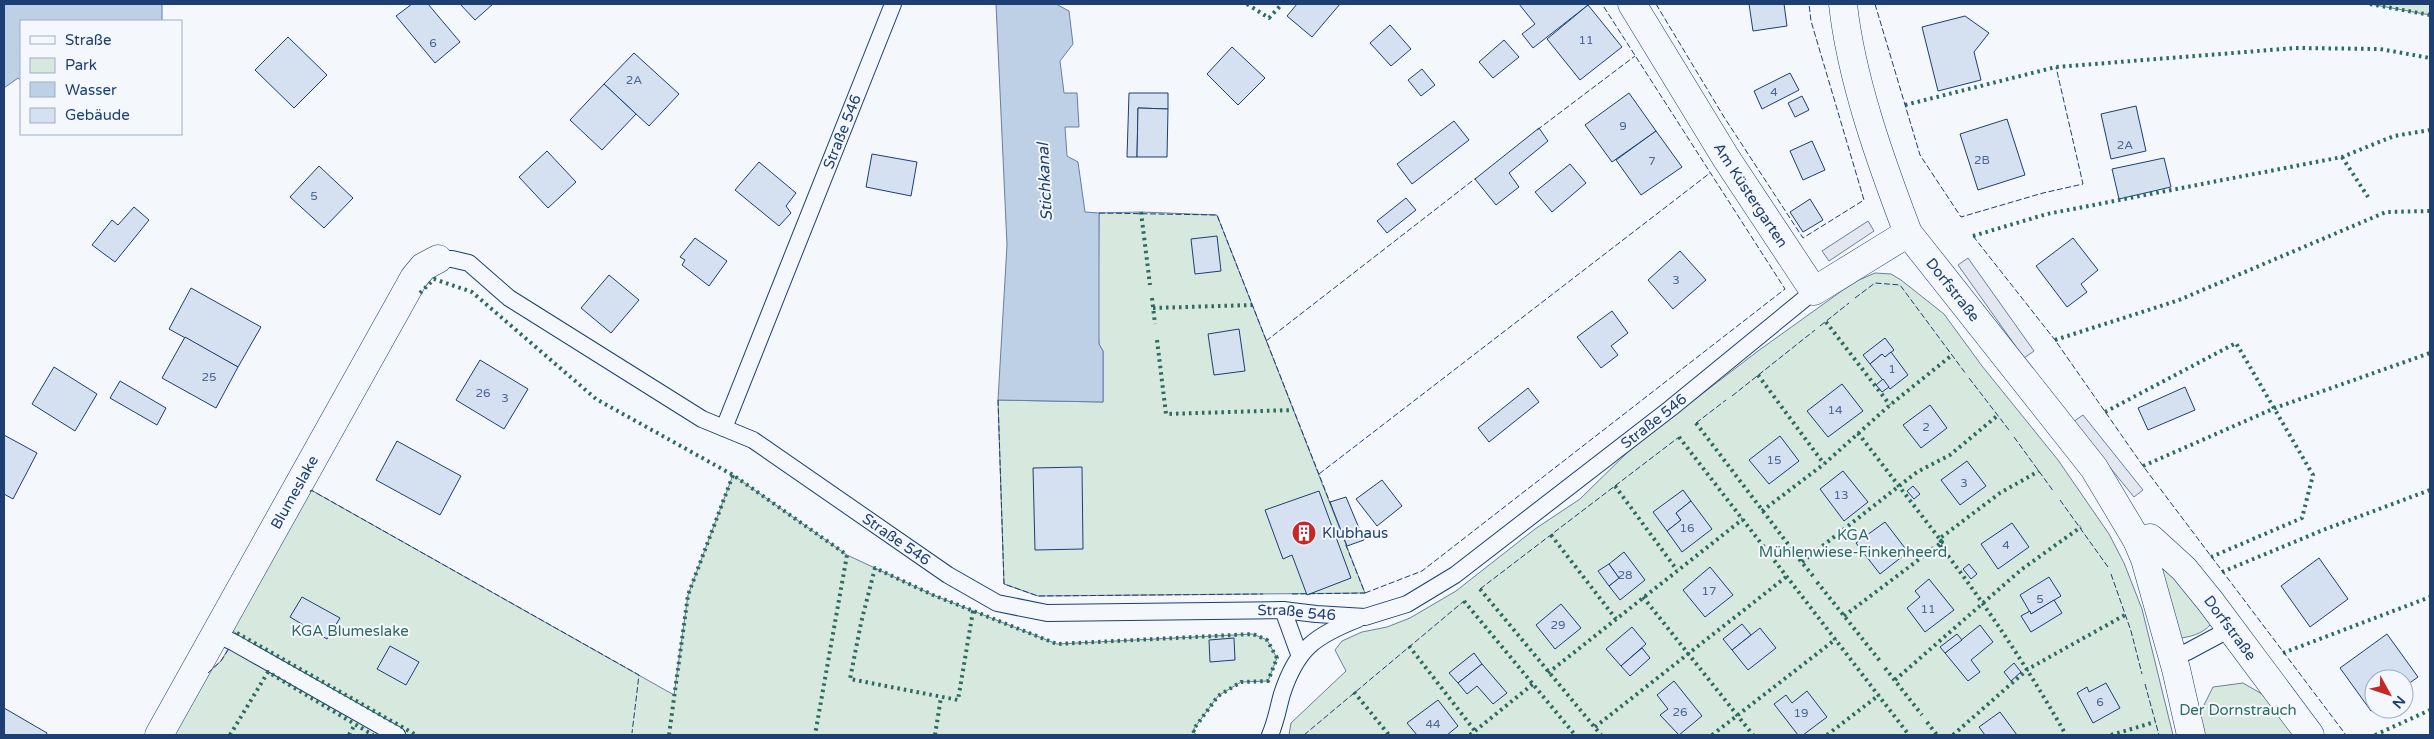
<svg xmlns="http://www.w3.org/2000/svg" width="2434" height="739" font-family="'Varela Round',sans-serif">
	<style>
		.green { fill: #d7e8df; stroke: #687fa3 }
		.parking { fill: #e3e8f0; stroke: #687fa3 }
		.water { fill: #bed0e5; stroke: #687fa3 }
		.building { fill: #d5e0f0; stroke: #1d3f73 }
		.lines { fill: none; stroke-linecap: round; stroke-linejoin: round }
		.service-casing { stroke: #1d3f73; stroke-width: 18 }
		.minor-casing { stroke: #1d3f73; stroke-width: 29 }
		.service { stroke: #f4f7fb; stroke-width: 16 }
		.minor { stroke: #f4f7fb; stroke-width: 28 }
		.hedge { stroke: #2c6c60; stroke-width: 4; stroke-dasharray: 2.5 4; stroke-linecap: butt }
		.fence { stroke: #1d3f73; stroke-width: 1; stroke-dasharray: 6 2.5; stroke-linecap: butt }
		.labels { text-anchor: middle; dominant-baseline: central; stroke-width: 4; stroke-linejoin: round; paint-order: stroke }
		.number-label { font-size: 12px; fill: #4b6792 }
		.street-label { font-size: 15px; fill: #1d3f73; stroke: #f4f7fb }
		.poi-label { font-size: 15px; fill: #1d3f73; stroke: #f4f7fb; text-anchor: start }
		.park-label { font-size: 15px; fill: #2c6c60; stroke: #f4f7fb }
		.water-label { font-size: 16px; font-style: italic; fill: #1d3f73; stroke: #f4f7fb }
	</style>
	<rect width="100%" height="100%" fill="#f4f7fb"/>
	<!-- green -->
	<g class="green">
		<path d="M2370,4H2430V15Z"/>
		<path d="M1141,212L1217,215L1365,593L1038,596L1004,584L998,400L1103,402V351L1099,344L1098,329L1099,213Z"/>
		<path d="M1875,273L1891,274L1901,280L1944,314L1982,366L2058,460L2109,534L2124,563L2142,609L2173,735H1289L1291,723L1346,671L1335,650L1342,641L1362,632L1387,627L1410,618L1456,591L1535,529L1580,499L1634,446L1758,351L1843,290L1859,280Z"/>
		<path d="M733,475L847,555L933,595L1057,644L1253,634L1267,640L1277,658L1268,681L1241,682L1218,696L1193,730L1196,735H171L205,675L221,661L237,634L231,629L311,490L674,695L688,595Z"/>
		<path d="M2157,553L2214,620C2206,632 2195,636 2181,638Z"/>
		<path d="M2243,683L2274,701L2301,735H2203L2198,717L2213,687Z"/>
	</g>
	<!-- parking -->
	<g class="parking">
		<path d="M1868,221L1874,231L1829,261L1822,251Z"/>
		<path d="M1968,258L2034,351L2024,358L1958,265Z"/>
		<path d="M2083,415L2143,490L2134,497L2073,422Z"/>
	</g>
	<!-- water -->
	<g class="water">
		<path d="M4,4H162V21H21V81L18,78L4,88Z"/>
		<path d="M996,4H1056L1069,11L1073,44L1060,61L1064,93H1077L1079,127H1065L1067,156L1078,162L1085,212L1099,213V344L1103,351V402L998,400L1007,245Z"/>
	</g>
	<!-- building -->
	<g class="building">
		<path d="M412,4H428L460,42L435,63L396,16Z"/>
		<path d="M460,4H493L475,20Z"/>
		<path d="M1297,4H1340L1312,37L1287,16Z"/>
		<path d="M1519,4H1587L1588,5L1533,48L1522,34L1535,24Z"/>
		<path d="M1749,4H1784L1787,26L1753,31Z"/>
		<path d="M1588,5L1622,47L1580,80L1547,39Z"/>
		<path d="M1965,16L1989,33L1974,52L1981,80L1938,91L1922,27Z"/>
		<path d="M1390,25L1411,49L1391,66L1370,43Z"/>
		<path d="M288,37L327,75L294,108L255,70Z"/>
		<path d="M1504,40L1519,57L1493,78L1479,62Z"/>
		<path d="M1232,47L1265,78L1238,105L1207,74Z"/>
		<path d="M634,53L679,94L649,126L604,84Z"/>
		<path d="M1422,69L1435,85L1421,96L1408,80Z"/>
		<path d="M1790,73L1799,90L1762,109L1754,91Z"/>
		<path d="M604,84L636,114L602,150L570,120Z"/>
		<path d="M1129,93H1168V109L1138,108L1137,157H1127Z"/>
		<path d="M1629,93L1656,131L1612,162L1585,125Z"/>
		<path d="M1802,96L1809,110L1795,117L1788,103Z"/>
		<path d="M2136,106L2146,151L2111,159L2101,114Z"/>
		<path d="M1138,108L1168,109L1167,157H1137Z"/>
		<path d="M2007,119L2025,175L1978,190L1960,134Z"/>
		<path d="M1454,121L1469,140L1412,184L1397,164Z"/>
		<path d="M1539,128L1548,141L1509,173L1519,187L1496,205L1475,179Z"/>
		<path d="M1656,131L1682,167L1641,195L1616,160Z"/>
		<path d="M1812,141L1825,170L1803,180L1790,151Z"/>
		<path d="M547,151L576,182L548,208L519,177Z"/>
		<path d="M872,154L917,162L911,196L866,187Z"/>
		<path d="M2164,158L2171,187L2119,199L2112,169Z"/>
		<path d="M759,162L796,193L786,206L791,213L779,226L735,190Z"/>
		<path d="M1570,164L1586,183L1552,212L1535,192Z"/>
		<path d="M319,166L353,198L324,228L290,197Z"/>
		<path d="M1406,198L1416,210L1387,233L1377,221Z"/>
		<path d="M1810,199L1823,220L1803,232L1790,212Z"/>
		<path d="M134,207L149,220L115,262L92,245L112,220L118,225Z"/>
		<path d="M1217,236L1221,271L1195,274L1191,239Z"/>
		<path d="M695,238L727,261L709,286L682,265L685,260L680,257Z"/>
		<path d="M2073,238L2098,270L2081,284L2087,292L2067,307L2036,266Z"/>
		<path d="M1680,251L1706,280L1673,309L1648,280Z"/>
		<path d="M609,275L639,300L611,333L581,308Z"/>
		<path d="M191,288L261,327L238,367L169,329Z"/>
		<path d="M1612,311L1628,333L1611,346L1618,355L1601,368L1577,337Z"/>
		<path d="M1239,329L1245,371L1214,375L1208,334Z"/>
		<path d="M185,337L238,367L216,408L162,378Z"/>
		<path d="M1885,338L1894,350L1885,357L1882,354L1870,364L1863,355Z"/>
		<path d="M1891,352L1908,375L1890,389L1870,364L1882,354L1885,357Z"/>
		<path d="M480,360L528,389L504,429L456,400Z"/>
		<path d="M54,367L97,394L75,431L32,404Z"/>
		<path d="M1883,379L1889,387L1882,392L1876,385Z"/>
		<path d="M120,381L166,408L157,425L110,398Z"/>
		<path d="M1842,384L1863,411L1828,437L1807,411Z"/>
		<path d="M2185,387L2195,410L2148,430L2138,408Z"/>
		<path d="M1528,388L1539,402L1489,442L1478,428Z"/>
		<path d="M1930,405L1947,428L1921,448L1903,425Z"/>
		<path d="M4,435L37,453L13,499L4,494Z"/>
		<path d="M1780,436L1799,461L1769,484L1749,460Z"/>
		<path d="M397,441L461,476L440,515L376,480Z"/>
		<path d="M1967,461L1986,486L1960,505L1941,480Z"/>
		<path d="M1082,467L1083,549L1035,550L1033,468Z"/>
		<path d="M1843,471L1868,502L1844,521L1820,489Z"/>
		<path d="M1382,480L1402,506L1377,526L1356,499Z"/>
		<path d="M1913,486L1920,494L1914,499L1907,491Z"/>
		<path d="M1683,490L1691,501L1676,513L1681,520L1667,531L1653,512Z"/>
		<path d="M1319,491L1351,578L1307,595L1292,555L1283,559L1265,510Z"/>
		<path d="M1346,497L1364,540L1347,546L1330,502Z"/>
		<path d="M1691,501L1712,529L1682,552L1667,531L1681,520L1676,513Z"/>
		<path d="M1885,522L1908,552L1880,574L1856,543Z"/>
		<path d="M2012,523L2029,547L1998,569L1981,544Z"/>
		<path d="M1624,552L1645,580L1620,600L1609,586L1619,578L1609,564Z"/>
		<path d="M2319,558L2348,599L2310,627L2281,586Z"/>
		<path d="M1609,564L1619,578L1609,586L1598,571Z"/>
		<path d="M1969,564L1977,574L1971,579L1963,569Z"/>
		<path d="M1710,567L1733,595L1705,617L1683,590Z"/>
		<path d="M2049,577L2061,596L2031,614L2020,595Z"/>
		<path d="M1929,579L1954,610L1925,632L1907,608L1920,597L1915,591Z"/>
		<path d="M302,597L340,618L327,639L290,617Z"/>
		<path d="M2054,600L2062,613L2031,632L2021,616L2030,611L2031,614Z"/>
		<path d="M1561,604L1581,628L1555,649L1536,625Z"/>
		<path d="M1742,624L1751,635L1732,650L1723,639Z"/>
		<path d="M1980,625L1993,642L1971,660L1980,672L1968,681L1945,653Z"/>
		<path d="M1632,627L1646,644L1621,666L1606,649Z"/>
		<path d="M1760,628L1776,648L1748,670L1732,650Z"/>
		<path d="M1957,634L1962,640L1945,653L1940,647Z"/>
		<path d="M2387,634L2418,677L2404,687V679H2374V709L2371,711L2340,668Z"/>
		<path d="M1234,638L1235,660L1210,662L1209,640Z"/>
		<path d="M390,646L419,662L406,685L377,669Z"/>
		<path d="M1642,648L1650,658L1630,676L1621,666Z"/>
		<path d="M1474,653L1482,664L1458,683L1449,673Z"/>
		<path d="M2014,663L2021,672L2011,681L2004,672Z"/>
		<path d="M1482,664L1507,693L1493,704L1477,686L1467,694L1458,683Z"/>
		<path d="M1674,681L1702,716L1679,735L1660,715L1668,709L1657,695Z"/>
		<path d="M2106,683L2120,708L2093,723L2077,693L2087,687L2089,692Z"/>
		<path d="M1807,691L1827,717L1803,735H1798L1774,704L1786,695L1792,703Z"/>
		<path d="M1438,700L1458,726L1447,735H1417L1407,723Z"/>
		<path d="M4,708L47,733L46,735H4Z"/>
		<path d="M2000,712L2017,735H1985L1979,727Z"/>
	</g>
	<g class="lines">
		<defs>
			<g id="service">
				<path id="s1" d="M438,259H452L469,263L509,298L702,419L753,440L948,575L997,603L1047,613L1283,610L1316,614L1365,617L1407,604L1455,575L1671,408L1814,291"/>
				<path id="s2" d="M724,428L893,4"/>
				<path d="M1283,610L1299,654"/>
				<path d="M215,634L233,642L397,735"/>
				<path d="M2172,657L2187,652L2230,629"/>
				<path d="M1270,735C1276,722 1278,708 1282,694C1297,648 1315,636 1358,619"/>
			</g>
			<g id="minor">
				<path id="s3" d="M1632,4L1726,158L1814,291L1908,233"/>
				<path id="s4" d="M1843,4C1851,79 1881,162 1908,233L2094,468L2137,540L2145,559L2176,669L2191,735"/>
				<path id="s5" d="M2137,540L2150,538L2184,569L2210,601L2310,735"/>
				<path id="s6" d="M159,735L414,278L423,267L438,259"/>
			</g>
		</defs>
		<!-- service casing -->
		<use href="#service" class="service-casing"/>
		<!-- minor casing -->
		<use href="#minor" class="minor-casing"/>
		<!-- service -->
		<use href="#service" class="service"/>
		<!-- minor -->
		<use href="#minor" class="minor"/>
		<!-- hedge -->
		<g class="hedge">
			<path d="M1247,4L1269,18L1282,4"/>
			<path d="M2370,4L2430,15"/>
			<path d="M1905,105L2056,67L2296,48L2380,49L2430,58"/>
			<path d="M2342,157L2368,197"/>
			<path d="M1141,212L1150,285"/>
			<path d="M1973,236L2047,214L2342,157L2394,136L2430,130"/>
			<path d="M420,293L434,279L472,292L596,399L733,475L847,555L815,735"/>
			<path d="M1152,298L1155,324"/>
			<path d="M1153,308L1252,305"/>
			<path d="M1826,322L1890,405"/>
			<path d="M1157,340L1166,414L1293,410"/>
			<path d="M2055,340L2179,300L2386,212L2430,211"/>
			<path d="M1758,375L1824,464"/>
			<path d="M2105,412L2236,343L2313,475L2302,518L2211,557"/>
			<path d="M1696,423L1791,548"/>
			<path d="M1858,433L1942,542L1939,544C1986,605 2028,668 2066,735"/>
			<path d="M1679,437L1909,735"/>
			<path d="M2143,466L2275,408L2430,353"/>
			<path d="M1615,486L1677,570"/>
			<path d="M1762,511L1824,464L1890,405L1952,355"/>
			<path d="M1551,535L1616,619"/>
			<path d="M1795,554L1813,576"/>
			<path d="M1802,562L1917,472L1950,455L1997,416"/>
			<path d="M2222,572L2323,530L2430,490"/>
			<path d="M1817,582L1880,661"/>
			<path d="M1480,589L1601,735"/>
			<path d="M1643,597L1753,735"/>
			<path d="M1464,601L1575,735"/>
			<path d="M973,611L958,700L850,679L861,623L875,568L933,595L1057,644L1253,634L1267,640L1277,658L1268,681L1241,682L1218,696L1193,730L1196,735"/>
			<path d="M1844,616L1942,542L1939,539L2000,493L2039,471"/>
			<path d="M237,633L416,735"/>
			<path d="M1409,646L1475,731"/>
			<path d="M2283,653L2430,597"/>
			<path d="M1885,668L1922,715"/>
			<path d="M1548,673L1743,519"/>
			<path d="M1895,680L2022,569L2081,527"/>
			<path d="M1354,692L1389,735"/>
			<path d="M1927,722L1937,735"/>
			<path d="M1595,727L1786,577"/>
			<path d="M230,735L268,672L373,735"/>
			<path d="M349,735L355,724"/>
			<path d="M669,735L688,595L733,475"/>
			<path d="M935,735L941,697"/>
			<path d="M1470,735L1533,684"/>
			<path d="M1712,735L1836,639"/>
			<path d="M1827,735L1879,695"/>
			<path d="M1953,735L2028,669L2125,615"/>
			<path d="M2111,735L2155,722"/>
			<path d="M2375,735L2430,710"/>
		</g>
		<!-- fence -->
		<g class="fence">
			<path d="M1656,4L1724,117L1803,238L1864,200L1811,21L1809,4"/>
			<path d="M1875,4L1920,155L1961,217L2043,193L2083,184L2056,67"/>
			<path d="M1537,130L1635,56"/>
			<path d="M1099,213L1217,215L1331,505"/>
			<path d="M1973,236L2055,340L2143,466L2346,735"/>
			<path d="M1855,298L1875,283L1900,285L1966,374"/>
			<path d="M1820,326L1849,303"/>
			<path d="M1266,341L1476,178"/>
			<path d="M1969,378L2009,430"/>
			<path d="M1732,396L1815,330"/>
			<path d="M998,400L1004,584L1038,596L1263,594"/>
			<path d="M1696,423L1726,400"/>
			<path d="M2014,437L2054,492"/>
			<path d="M1319,474L1710,173"/>
			<path d="M310,492L311,490L639,675L632,733"/>
			<path d="M2060,500L2108,567"/>
			<path d="M2111,574L2131,631L2142,674"/>
			<path d="M1480,589L1679,437"/>
			<path d="M1365,593L1422,571L1785,289L1602,4"/>
			<path d="M1292,594L1365,593L1345,543"/>
			<path d="M208,673L221,661L230,647"/>
			<path d="M2145,684L2159,735"/>
			<path d="M1304,735L1464,601"/>
		</g>
	</g>
	<!-- icons -->
	<defs>
		<symbol id="building-disc" viewBox="-11 -11 22 22"><circle r="9.5" fill="#c62828" stroke="#f4f7fb"/><path d="M-4-6H4V6H1V3H-1V6H-4ZM-2.5-4.3h1.7v1.8h-1.7ZM.8-4.3h1.7v1.8H.8ZM-2.5-1h1.7V.8h-1.7ZM.8-1h1.7V.8H.8Z" fill="#fff"/></symbol>
	</defs>
	<g fill-rule="evenodd">
		<use href="#building-disc" x="1290" y="519" width="28" height="28"/>
	</g>
	<g class="labels">
		<!-- number labels -->
		<g class="number-label">
			<text x="1586" y="40">11</text>
			<text x="433" y="43">6</text>
			<text x="634" y="80">2A</text>
			<text x="1774" y="92">4</text>
			<text x="1623" y="126">9</text>
			<text x="2125" y="145">2A</text>
			<text x="1982" y="160">2B</text>
			<text x="1652" y="161">7</text>
			<text x="314" y="196">5</text>
			<text x="1676" y="280">3</text>
			<text x="1892" y="369">1</text>
			<text x="209" y="377">25</text>
			<text x="483" y="393">26</text>
			<text x="505" y="398">3</text>
			<text x="1835" y="410">14</text>
			<text x="1926" y="427">2</text>
			<text x="1774" y="460">15</text>
			<text x="1964" y="483">3</text>
			<text x="1841" y="495">13</text>
			<text x="1687" y="528">16</text>
			<text x="2006" y="545">4</text>
			<text x="1625" y="575">28</text>
			<text x="1709" y="591">17</text>
			<text x="2040" y="599">5</text>
			<text x="1928" y="609">11</text>
			<text x="1558" y="625">29</text>
			<text x="2100" y="702">6</text>
			<text x="1680" y="712">26</text>
			<text x="1801" y="713">19</text>
			<text x="1433" y="724">44</text>
		</g>
		<!-- street labels -->
		<g class="street-label">
			<text stroke="none"><textPath href="#s2" startOffset="319">Straße 546</textPath></text>
			<text stroke="none"><textPath href="#s3" startOffset="225">Am Küstergarten</textPath></text>
			<text stroke="none"><textPath href="#s4" startOffset="311">Dorfstraße</textPath></text>
			<text stroke="none"><textPath href="#s1" startOffset="1382">Straße 546</textPath></text>
			<text stroke="none"><textPath href="#s6" startOffset="278">Blumeslake</textPath></text>
			<text stroke="none"><textPath href="#s1" startOffset="542">Straße 546</textPath></text>
			<text stroke="none"><textPath href="#s1" startOffset="962">Straße 546</textPath></text>
			<text stroke="none"><textPath href="#s5" startOffset="134">Dorfstraße</textPath></text>
		</g>
		<!-- poi labels -->
		<g class="poi-label">
			<text x="1322" y="533">Klubhaus</text>
		</g>
		<!-- park labels -->
		<g class="park-label">
			<text x="1853" y="535">KGA<tspan x="1853" dy="17">Mühlenwiese-Finkenheerd</tspan></text>
			<text x="350" y="631">KGA Blumeslake</text>
			<text x="2238" y="710">Der Dornstrauch</text>
		</g>
		<!-- water labels -->
		<g class="water-label">
			<text transform="translate(1045 182) rotate(-93)">Stichkanal</text>
		</g>
	</g>
	<!-- border -->
	<rect width="2434" height="739" fill="none" stroke="#1d3f73" stroke-width="10"/>
	<!-- legend -->
	<rect x="20" y="20" width="162" height="115" fill="#f4f7fb" stroke="#9eadc5"/>
	<rect x="30" y="36" width="25" height="8" fill="#f4f7fb" stroke="#9eadc5"/>
	<text x="65" y="45" font-size="15" fill="#1d3f73">Straße</text>
	<rect x="30" y="58" width="25" height="15" fill="#d7e8df" stroke="#9eadc5"/>
	<text x="65" y="70" font-size="15" fill="#1d3f73">Park</text>
	<rect x="30" y="82" width="25" height="15" fill="#bed0e5" stroke="#9eadc5"/>
	<text x="65" y="95" font-size="15" fill="#1d3f73">Wasser</text>
	<rect x="30" y="108" width="25" height="15" fill="#d5e0f0" stroke="#9eadc5"/>
	<text x="65" y="120" font-size="15" fill="#1d3f73">Gebäude</text>
	<!-- north arrow -->
	<g transform="translate(2389 694) rotate(130)"><circle r="24" fill="#f4f7fb" stroke="#9eadc5"/>
	<path d="M0-4L9 19L0 12L-9 19Z" fill="#c62828"/>
	<text y="-8" font-size="14" font-weight="bold" text-anchor="middle" fill="#1d3f73">N</text>
	</g>
</svg>
